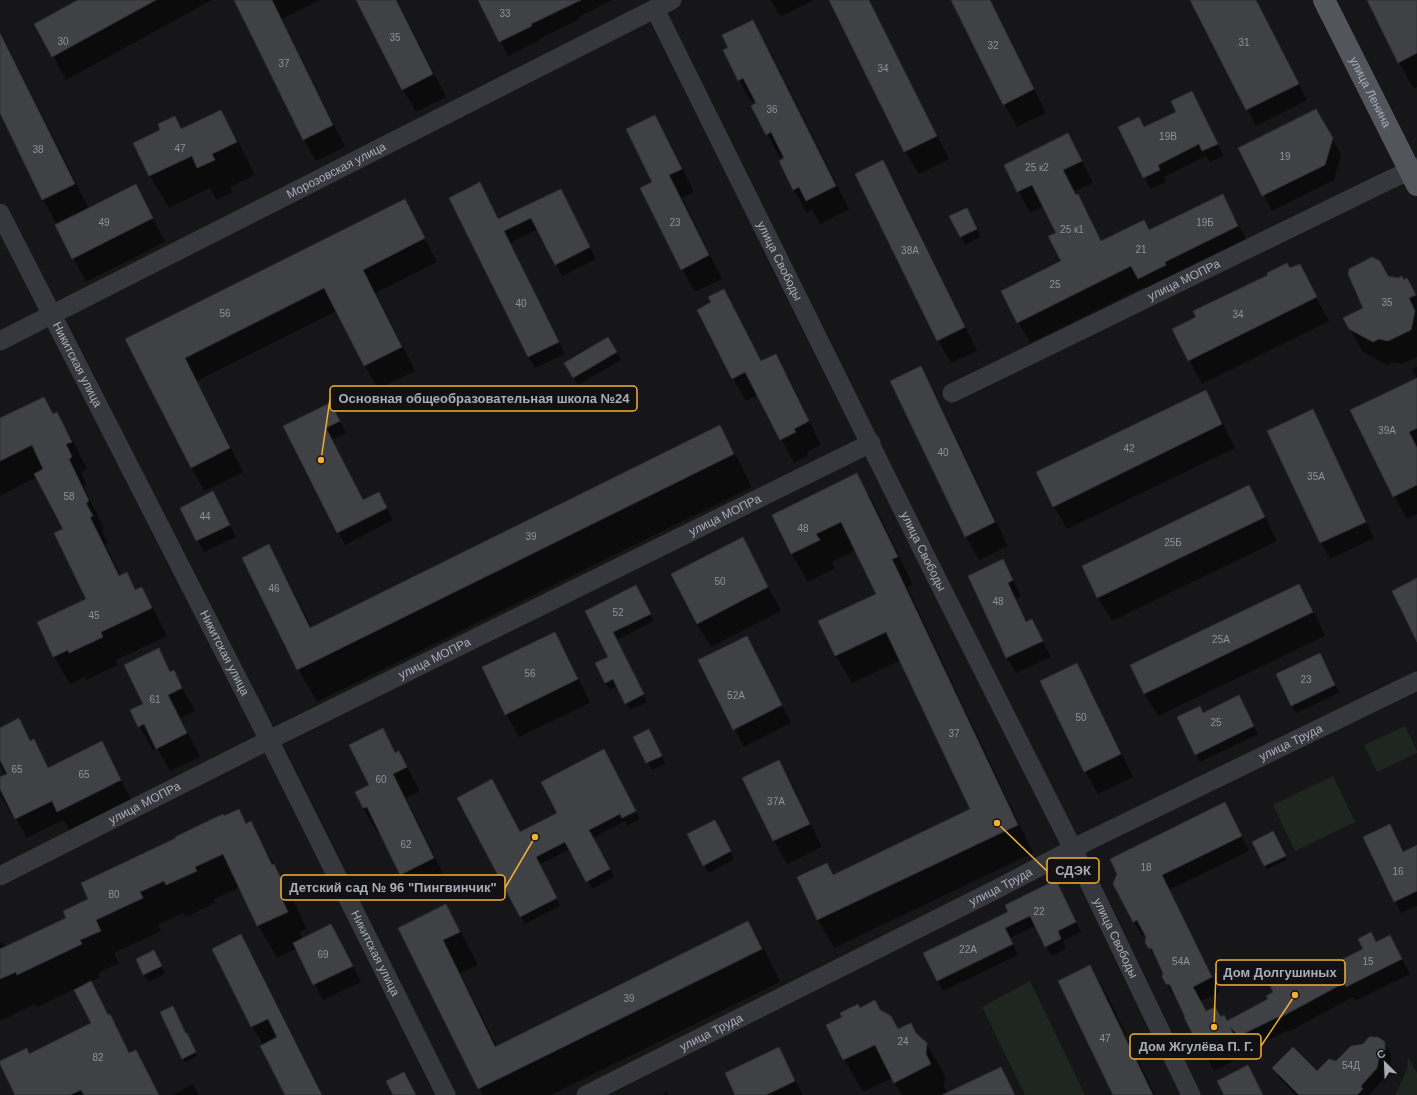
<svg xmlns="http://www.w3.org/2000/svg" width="1417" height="1095" font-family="Helvetica,sans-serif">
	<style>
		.green { fill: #1e261f }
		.shadow { fill: #0007 }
		.building { fill: #404145; stroke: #303034 }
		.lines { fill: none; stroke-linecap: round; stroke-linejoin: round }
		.street { stroke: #37383d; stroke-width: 19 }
		.primary { stroke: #53555c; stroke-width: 22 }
		.labels { text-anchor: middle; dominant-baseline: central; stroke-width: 3; stroke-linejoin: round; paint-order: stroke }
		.number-label { font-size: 10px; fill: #8e929b }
		.street-label { font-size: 12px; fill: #a8adb8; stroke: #111113 }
		.leader { fill: none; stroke: #f2b134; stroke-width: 1.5 }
		.callout-dot { fill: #f2b134; stroke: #111113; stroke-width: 1.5 }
		.callout { fill: #111113; stroke: #f2b134; stroke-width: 1.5 }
		.callout-label { font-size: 13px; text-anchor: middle; font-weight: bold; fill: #a8adb8 }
	</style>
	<rect width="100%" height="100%" fill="#161618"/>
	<!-- green -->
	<g class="green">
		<path d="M1405,726L1417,751V753L1377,772L1364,745Z"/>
		<path d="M1333,776L1355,822L1295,851L1273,805Z"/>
		<path d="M1030,981L1085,1095H1025L982,1007Z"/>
		<path d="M1408,1057L1417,1073V1095H1395L1407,1070Z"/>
	</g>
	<!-- shadow -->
	<g class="shadow">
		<path d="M80,0H212L66,80L36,24Z"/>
		<path d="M235,0H320L282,19L345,147L316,161L304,140Z"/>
		<path d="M357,0H397L446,97L416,112L403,89Z"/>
		<path d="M479,0H612L579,17L580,19L539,39L540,40L508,56Z"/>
		<path d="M771,0H814L780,17Z"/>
		<path d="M830,0H870L949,159L919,174L905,151Z"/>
		<path d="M952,0H990L1046,113L1017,127L1004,104Z"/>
		<path d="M1191,0H1256L1307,100L1256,126Z"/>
		<path d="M1368,0H1417V87L1414,89L1399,62Z"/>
		<path d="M753,21L766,44L849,209L820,224L812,210L807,213L794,190L780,161L785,159L784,156L780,158L752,106L757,104L756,101L752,103L739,80L730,48Z"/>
		<path d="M0,31L89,209L136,186L165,242L86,282L56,225L75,216L74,214L56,223L43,200L0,111Z"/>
		<path d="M1198,104L1224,156L1210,162L1206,156L1164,177L1166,182L1151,189L1120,128H1144Z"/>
		<path d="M1316,110L1341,155L1334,180L1272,211L1240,149Z"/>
		<path d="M221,111L239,143L255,175L230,187L233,192L217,200L210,188L169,208L150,176L134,143L162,130L174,117L182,130Z"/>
		<path d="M654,116L668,139L694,192L682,198L722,279L695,292L682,269L653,183Z"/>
		<path d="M1068,134L1093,183L1075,191L1090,216L1102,241L1149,231L1222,195L1234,216L1250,247L1151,299L1144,287L1030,343L1018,322L1062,262L1057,233L1044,206L1030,213L1005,165Z"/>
		<path d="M883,161L896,184L977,351L951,363L938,340Z"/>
		<path d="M480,184L499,220L561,190L596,259L562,276L538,229L510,243L565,354L535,368L528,357Z"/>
		<path d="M404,200L437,262L376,293L415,371L378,389L365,366L337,311L197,381L243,472L205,491L191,468L127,340Z"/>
		<path d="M951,217H971L981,237L965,245Z"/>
		<path d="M1299,265L1329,321L1202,384L1173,330Z"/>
		<path d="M1388,277L1404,281L1407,279L1417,297V357L1402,364L1392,362L1387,365L1363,352L1350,329Z"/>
		<path d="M724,290L762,362L775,355L789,378L821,445L807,452L808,456L794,463L758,395L746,401L733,378L712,303Z"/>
		<path d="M608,338L621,360L578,385L565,363Z"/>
		<path d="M1417,367V379L1412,369Z"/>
		<path d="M921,368L934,391L1008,546L979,560L966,537Z"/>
		<path d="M1417,379V514L1407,519L1394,496Z"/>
		<path d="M1205,391L1218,414L1235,448L1067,529L1054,506Z"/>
		<path d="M44,398L54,415L57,413L73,441L87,469L81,472L87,485L84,487L104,529L102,531L108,543L105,545L121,576L127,574L136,591L141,588L157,616L167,636L116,660L118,665L86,680L85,677L70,684L54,657L38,623L87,600L64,530L37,477L0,496V420Z"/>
		<path d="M1312,410L1321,426L1374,538L1330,559L1321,543L1268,431Z"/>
		<path d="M337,416L346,433L332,440L363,501L385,505L393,520L345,545L284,427Z"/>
		<path d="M719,426L738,459L752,487L317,702L298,669L268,546L287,578L312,628Z"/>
		<path d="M857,475L873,502L913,585L907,587L1033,853L834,948L818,920L798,878L833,876L972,810L901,660L852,683L836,656L820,622L877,594L856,550L832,562L835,568L808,582L792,554L773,516Z"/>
		<path d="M1249,487L1262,510L1277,541L1112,621L1098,598L1083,567Z"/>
		<path d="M213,492L236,537L204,552L181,508Z"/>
		<path d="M742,539L781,611L711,647L697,624Z"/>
		<path d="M1003,560L1021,596L1016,599L1027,622L1032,620L1051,657L1016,673L1007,658Z"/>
		<path d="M1299,585L1312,608L1325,636L1158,716L1144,693Z"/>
		<path d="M640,594L654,621L617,640L647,702L630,710L617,686L610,690L596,663L609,657L586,611Z"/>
		<path d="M554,633L568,656L590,703L519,737L506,714Z"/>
		<path d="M747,637L791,723L744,747L700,661Z"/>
		<path d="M158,649L172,673L173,672L195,711L180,718L200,757L170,771L157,748L153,750L131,711L144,704Z"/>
		<path d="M1324,662L1339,693L1296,713L1292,705Z"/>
		<path d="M1077,665L1090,688L1133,777L1098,794L1085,771Z"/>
		<path d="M1243,704L1258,734L1200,762L1178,717L1203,714Z"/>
		<path d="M19,720L31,742L33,740L49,769L101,743L131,799L69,830L63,820L27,838L13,813L11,814L0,795V778L5,775L0,765V729Z"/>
		<path d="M382,730L396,754L399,752L420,791L406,798L447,882L414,899L401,875L379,831L377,832L363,808L370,785Z"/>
		<path d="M635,738H653L665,764L652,770Z"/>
		<path d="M608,758L640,819L627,826L625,821L593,838L614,877L592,889L570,849L539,865L560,906L525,924L458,798L520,833L559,813Z"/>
		<path d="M779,761L792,784L822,847L787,864L774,841L743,778Z"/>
		<path d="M1225,803L1249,851L1169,890L1220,992L1201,1001L1206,1012L1227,1022L1270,999L1292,984L1313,976L1376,943L1398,951L1410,974L1355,1001L1353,997L1288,1032L1287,1031L1248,1050L1236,1038L1244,1055L1214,1071L1178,999L1175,998L1166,983L1164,973L1160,963L1158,962L1146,942L1147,937L1146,934L1142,936L1114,884Z"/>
		<path d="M239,810L247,825L251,823L292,898L307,929L300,932L303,939L331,925L361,982L323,1000L296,949L277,958L258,925L240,887L213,900L215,903L186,917L183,913L158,925L161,931L114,953L119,963L98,973L100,977L90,982L129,1054L136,1051L158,1095H16L0,1062L26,1049L29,1055L92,1024L75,989L37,1007L35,1004L0,1021V943L2,942L6,948L67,919L90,899L223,818Z"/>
		<path d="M1390,826L1404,852L1417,846V906L1401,913L1395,901Z"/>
		<path d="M719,829L734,859L709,873L704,865Z"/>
		<path d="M1272,833L1287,860L1267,869L1253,842Z"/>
		<path d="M1061,891L1081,932L1063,941L1066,949L1052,956L1035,926L1010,938L1018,955L943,991L924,953Z"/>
		<path d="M446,906L464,938L478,965L460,973L497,1047L748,922L767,955L780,982L551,1095H483L400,929Z"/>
		<path d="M240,935L254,958L323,1095H287L263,1045L252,1026Z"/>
		<path d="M158,959L165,974L149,982L144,974Z"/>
		<path d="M1090,967L1108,997L1155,1095H1114Z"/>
		<path d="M860,1009L881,1011L898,1030L917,1035L925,1041L944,1074L945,1078L944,1087L948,1094L1000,1068L1016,1095H902L892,1078L863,1092L844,1059Z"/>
		<path d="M162,1012L189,1038L197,1056L185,1062Z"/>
		<path d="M1384,1043L1391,1054V1062L1384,1069L1383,1080L1369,1095H1296L1280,1079L1273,1068L1317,1073L1336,1062Z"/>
		<path d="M778,1048L803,1095H736Z"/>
		<path d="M193,1084L199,1095H173Z"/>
		<path d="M667,1092L669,1095H662Z"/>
	</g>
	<!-- building -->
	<g class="building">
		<path d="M78,0H156L52,57L34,24Z"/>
		<path d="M234,0H272L333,125L303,140Z"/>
		<path d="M356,0H396L433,74L402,90Z"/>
		<path d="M478,0H581L531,24L532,26L499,42Z"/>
		<path d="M829,0H869L937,136L904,152Z"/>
		<path d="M951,0H990L1034,89L1003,105Z"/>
		<path d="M1190,0H1256L1299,84L1246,110Z"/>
		<path d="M1367,0H1417V53L1398,63Z"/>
		<path d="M753,20L836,186L806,201L799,187L793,190L779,161L784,158L771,132L766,135L751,106L756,103L743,78L738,81L723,50L728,48L722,35Z"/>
		<path d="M0,33L75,184L42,200L0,113Z"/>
		<path d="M1192,91L1218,144L1202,151L1199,144L1158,165L1160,170L1143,178L1118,127L1139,117L1144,127L1176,112L1171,101Z"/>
		<path d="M1316,109L1333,138L1325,165L1262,196L1238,148Z"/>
		<path d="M221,110L237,142L212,154L215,160L197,168L192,156L149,176L133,143L160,130L158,124L175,116L181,129Z"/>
		<path d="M655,115L682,169L669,175L709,255L681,270L640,188L652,182L626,129Z"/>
		<path d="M1068,133L1082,161L1063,170L1076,195L1078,194L1101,241L1144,220L1149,230L1223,194L1238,226L1165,262L1166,265L1138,279L1131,266L1017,323L1001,291L1061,261L1048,236L1056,233L1032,185L1017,192L1004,165Z"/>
		<path d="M883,160L965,327L937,341L855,174Z"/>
		<path d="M480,182L498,219L561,189L590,247L555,265L531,218L504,231L559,342L528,357L449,198Z"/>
		<path d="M136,184L153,218L72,259L55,225Z"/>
		<path d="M405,199L425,238L363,270L402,347L364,366L324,288L185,358L230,448L191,468L125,339Z"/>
		<path d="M967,208L977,229L960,237L949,216Z"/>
		<path d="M1372,257L1380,261L1388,276L1398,278L1402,276L1404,280L1407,278L1416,295L1409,298L1415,311L1411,330L1388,341L1379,339L1373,342L1349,329L1343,318L1363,308L1348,274L1349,269Z"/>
		<path d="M1287,263L1290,268L1300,264L1317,297L1188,361L1172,329L1196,317L1193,311L1268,275L1267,273Z"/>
		<path d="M724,289L761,361L776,354L809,421L794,429L796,432L780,440L745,372L732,379L697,310L711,302L708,297Z"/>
		<path d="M608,337L617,352L573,378L564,363Z"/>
		<path d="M921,366L995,522L965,537L890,381Z"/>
		<path d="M1417,378V428L1409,432L1417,448V485L1393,497L1350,410Z"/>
		<path d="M1206,390L1222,424L1053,507L1036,472Z"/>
		<path d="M44,397L53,414L57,412L72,442L66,444L72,457L69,459L89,501L86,503L93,516L90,517L119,576L127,572L135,590L142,587L152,608L101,632L103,637L69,653L68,650L53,657L37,622L86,599L54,533L63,529L34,474L43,469L32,445L0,461V418Z"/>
		<path d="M330,403L340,421L326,428L363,500L379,492L387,508L337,533L283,426Z"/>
		<path d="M1313,409L1366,522L1320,543L1267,431Z"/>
		<path d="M720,425L734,454L297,670L242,558L269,544L310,628Z"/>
		<path d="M857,473L898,557L892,559L1018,825L817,920L797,877L827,863L833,875L970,809L886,632L835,656L818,621L876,594L841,522L816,534L820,540L791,554L772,515Z"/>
		<path d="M1249,485L1265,517L1097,598L1082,566Z"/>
		<path d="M213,491L230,525L196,541L180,508Z"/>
		<path d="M743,537L768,587L697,624L671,574Z"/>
		<path d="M1003,559L1013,580L1008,583L1026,622L1032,619L1043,641L1006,658L968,576Z"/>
		<path d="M1417,578V642L1392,591Z"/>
		<path d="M1299,584L1313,612L1144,694L1130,665Z"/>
		<path d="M636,585L651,614L613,632L644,694L625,704L613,679L605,683L595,663L608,657L585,611Z"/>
		<path d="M555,632L578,679L505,715L482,667Z"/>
		<path d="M747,636L782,705L733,730L698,660Z"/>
		<path d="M159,648L170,672L174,670L182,688L168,695L187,733L156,749L144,724L138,727L130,710L143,704L124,665Z"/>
		<path d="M1320,653L1335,685L1291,706L1276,674Z"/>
		<path d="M1077,663L1121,754L1084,772L1040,681Z"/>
		<path d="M1239,695L1254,726L1195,755L1177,717L1200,706L1203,713Z"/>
		<path d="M19,718L30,741L34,739L48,768L102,741L121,780L57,812L52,801L15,819L0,789V777L7,774L0,760V728Z"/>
		<path d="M383,728L395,753L399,751L407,767L393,774L434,858L400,875L367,807L363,808L355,792L369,785L349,745Z"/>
		<path d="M649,729L662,756L646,763L633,737Z"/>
		<path d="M604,749L636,811L622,818L620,814L589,830L610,869L586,882L565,842L536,857L557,898L520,917L457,798L492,779L520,832L557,813L541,782Z"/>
		<path d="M779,760L810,824L773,841L742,778Z"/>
		<path d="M1225,802L1242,836L1162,875L1212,977L1193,987L1206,1011L1215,1007L1221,1017L1224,1015L1227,1021L1268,999L1266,996L1273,992L1268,981L1286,972L1292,982L1312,972L1313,974L1363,949L1358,939L1371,932L1376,942L1390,935L1402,959L1346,987L1344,983L1279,1018L1278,1017L1239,1036L1230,1027L1236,1040L1204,1057L1184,1017H1185L1170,985L1166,984L1162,977L1163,973L1152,949L1148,948L1145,942L1146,937L1137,920L1133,922L1113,884L1117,874L1110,859Z"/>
		<path d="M239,809L246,824L251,821L272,865L274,864L289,896L282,899L288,912L257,926L223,854L195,867L197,871L166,885L164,881L140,892L143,898L96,920L101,931L80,940L82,944L17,975L16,972L0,979V949L66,918L63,911L88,899L81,883L176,838L175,837L206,822L223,814L224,816Z"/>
		<path d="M715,820L731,851L703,866L687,834Z"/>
		<path d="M1390,824L1403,852L1417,845V891L1394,902L1363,837Z"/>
		<path d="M1273,831L1286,856L1264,866L1252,842Z"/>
		<path d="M1056,880L1076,922L1058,931L1061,939L1045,947L1030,916L1005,928L1013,944L937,981L923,953L1008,912L1005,905Z"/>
		<path d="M446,904L460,932L443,940L495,1047L748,921L762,949L478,1089L398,928Z"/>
		<path d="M331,924L353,966L313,985L293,943Z"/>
		<path d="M241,934L322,1095H285L260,1046L277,1037L268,1019L251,1027L212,949Z"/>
		<path d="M154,950L162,966L143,975L136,959Z"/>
		<path d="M1090,965L1153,1095H1113L1058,981Z"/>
		<path d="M91,981L108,1015L110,1014L129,1053L136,1050L159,1095H84L81,1090L70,1095H15L0,1064V1061L27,1048L29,1054L91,1023L74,990Z"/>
		<path d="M875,1000L880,1010L891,1016L898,1029L911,1023L916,1033L927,1043L926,1054L931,1064L894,1083L875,1045L843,1060L826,1025L842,1017L840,1013L858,1004L860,1008Z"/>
		<path d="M173,1006L186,1034L187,1033L196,1052L182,1059L160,1012Z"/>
		<path d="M1369,1037H1378L1385,1042V1051L1379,1058L1377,1068L1361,1086L1363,1089L1357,1095H1299L1272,1068L1293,1047L1317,1071L1329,1059L1336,1061L1351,1046L1363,1044Z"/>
		<path d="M779,1047L795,1081L766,1095H735L725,1073Z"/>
		<path d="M1248,1065L1263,1095H1224L1217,1081Z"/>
		<path d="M1001,1067L1015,1095H942Z"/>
		<path d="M404,1072L416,1095H393L386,1081Z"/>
	</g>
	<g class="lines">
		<!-- street -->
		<g class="street">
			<path id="s1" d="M655,9L931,567L1073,849L1191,1095"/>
			<path id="s2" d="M0,213L269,740L446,1095"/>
			<path id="s3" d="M0,341L672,0"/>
			<path id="s4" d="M952,393L1383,183L1417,167"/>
			<path id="s5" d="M0,876L269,740L871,443"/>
			<path id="s6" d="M586,1095L995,890L1088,841L1417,681"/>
		</g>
		<!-- primary -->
		<path class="primary" id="s7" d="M1324,0L1417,185"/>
	</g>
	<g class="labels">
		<!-- number labels -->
		<g class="number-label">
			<text x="505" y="13">33</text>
			<text x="395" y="37">35</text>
			<text x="63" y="41">30</text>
			<text x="1244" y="42">31</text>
			<text x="993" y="45">32</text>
			<text x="284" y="63">37</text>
			<text x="883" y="68">34</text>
			<text x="772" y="109">36</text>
			<text x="1168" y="136">19В</text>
			<text x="180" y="148">47</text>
			<text x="38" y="149">38</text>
			<text x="1285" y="156">19</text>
			<text x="1037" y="167">25 к2</text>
			<text x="104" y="222">49</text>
			<text x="675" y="222">23</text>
			<text x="1205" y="222">19Б</text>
			<text x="1072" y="229">25 к1</text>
			<text x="1141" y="249">21</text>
			<text x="910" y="250">38А</text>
			<text x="1055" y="284">25</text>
			<text x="1387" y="302">35</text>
			<text x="521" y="303">40</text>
			<text x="225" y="313">56</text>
			<text x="1238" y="314">34</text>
			<text x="1387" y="430">39А</text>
			<text x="1129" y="448">42</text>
			<text x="943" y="452">40</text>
			<text x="1316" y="476">35А</text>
			<text x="69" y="496">58</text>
			<text x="205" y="516">44</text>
			<text x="803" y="528">48</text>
			<text x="531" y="536">39</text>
			<text x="1173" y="542">25Б</text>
			<text x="720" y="581">50</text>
			<text x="274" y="588">46</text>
			<text x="998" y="601">48</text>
			<text x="618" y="612">52</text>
			<text x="94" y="615">45</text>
			<text x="1221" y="639">25А</text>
			<text x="530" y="673">56</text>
			<text x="1306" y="679">23</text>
			<text x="736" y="695">52А</text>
			<text x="155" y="699">61</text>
			<text x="1081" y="717">50</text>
			<text x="1216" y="722">25</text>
			<text x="954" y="733">37</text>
			<text x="17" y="769">65</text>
			<text x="84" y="774">65</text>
			<text x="381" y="779">60</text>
			<text x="776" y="801">37А</text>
			<text x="406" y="844">62</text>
			<text x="1146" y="867">18</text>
			<text x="1398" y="871">16</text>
			<text x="114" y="894">80</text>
			<text x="1039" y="911">22</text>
			<text x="968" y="949">22А</text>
			<text x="323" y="954">69</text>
			<text x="1181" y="961">54А</text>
			<text x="1368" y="961">15</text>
			<text x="629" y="998">39</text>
			<text x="1105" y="1038">47</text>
			<text x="903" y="1041">24</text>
			<text x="98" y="1057">82</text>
			<text x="1351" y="1065">54Д</text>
		</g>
		<!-- street labels -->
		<g class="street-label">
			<text stroke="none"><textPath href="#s7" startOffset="103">улица Ленина</textPath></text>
			<text stroke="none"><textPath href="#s3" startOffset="377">Морозовская улица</textPath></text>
			<text stroke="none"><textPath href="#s1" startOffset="281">улица Свободы</textPath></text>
			<text stroke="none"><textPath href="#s4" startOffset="258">улица МОПРа</textPath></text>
			<text stroke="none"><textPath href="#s2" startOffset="170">Никитская улица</textPath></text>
			<text stroke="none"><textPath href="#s5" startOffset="810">улица МОПРа</textPath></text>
			<text stroke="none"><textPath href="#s1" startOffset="605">улица Свободы</textPath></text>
			<text stroke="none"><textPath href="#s2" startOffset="494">Никитская улица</textPath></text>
			<text stroke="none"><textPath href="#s5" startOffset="486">улица МОПРа</textPath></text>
			<text stroke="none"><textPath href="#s6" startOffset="788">улица Труда</textPath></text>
			<text stroke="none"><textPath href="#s5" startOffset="162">улица МОПРа</textPath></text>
			<text stroke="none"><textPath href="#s6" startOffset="464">улица Труда</textPath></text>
			<text stroke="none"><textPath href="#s1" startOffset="1037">улица Свободы</textPath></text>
			<text stroke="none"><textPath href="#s2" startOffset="830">Никитская улица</textPath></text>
			<text stroke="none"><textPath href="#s6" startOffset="140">улица Труда</textPath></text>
		</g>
	</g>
	<!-- callouts -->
	<path class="leader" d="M321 460L330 399M997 823L1047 871M535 837L505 888M1214 1027L1216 973M1295 995L1261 1046"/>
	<g class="callout-dot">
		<circle cx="321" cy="460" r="4"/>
		<circle cx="997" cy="823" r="4"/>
		<circle cx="535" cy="837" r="4"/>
		<circle cx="1214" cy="1027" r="4"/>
		<circle cx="1295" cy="995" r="4"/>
	</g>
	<g class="callout">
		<rect x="330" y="386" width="307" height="25" rx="4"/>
		<rect x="1047" y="858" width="52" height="25" rx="4"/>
		<rect x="281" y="875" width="224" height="25" rx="4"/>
		<rect x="1216" y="960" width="129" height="25" rx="4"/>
		<rect x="1130" y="1034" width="131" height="25" rx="4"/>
	</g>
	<g class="callout-label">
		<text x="484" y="403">Основная общеобразовательная школа №24</text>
		<text x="1073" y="875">СДЭК</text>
		<text x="393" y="892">Детский сад № 96 "Пингвинчик"</text>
		<text x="1280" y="977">Дом Долгушиных</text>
		<text x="1196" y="1051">Дом Жгулёва П. Г.</text>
	</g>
	<!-- north arrow -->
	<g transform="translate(1385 1063) rotate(336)" stroke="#111113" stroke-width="3" paint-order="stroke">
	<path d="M0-3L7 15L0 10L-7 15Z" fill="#a8adb8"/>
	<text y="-6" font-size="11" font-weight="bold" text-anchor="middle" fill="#a8adb8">С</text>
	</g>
</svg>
